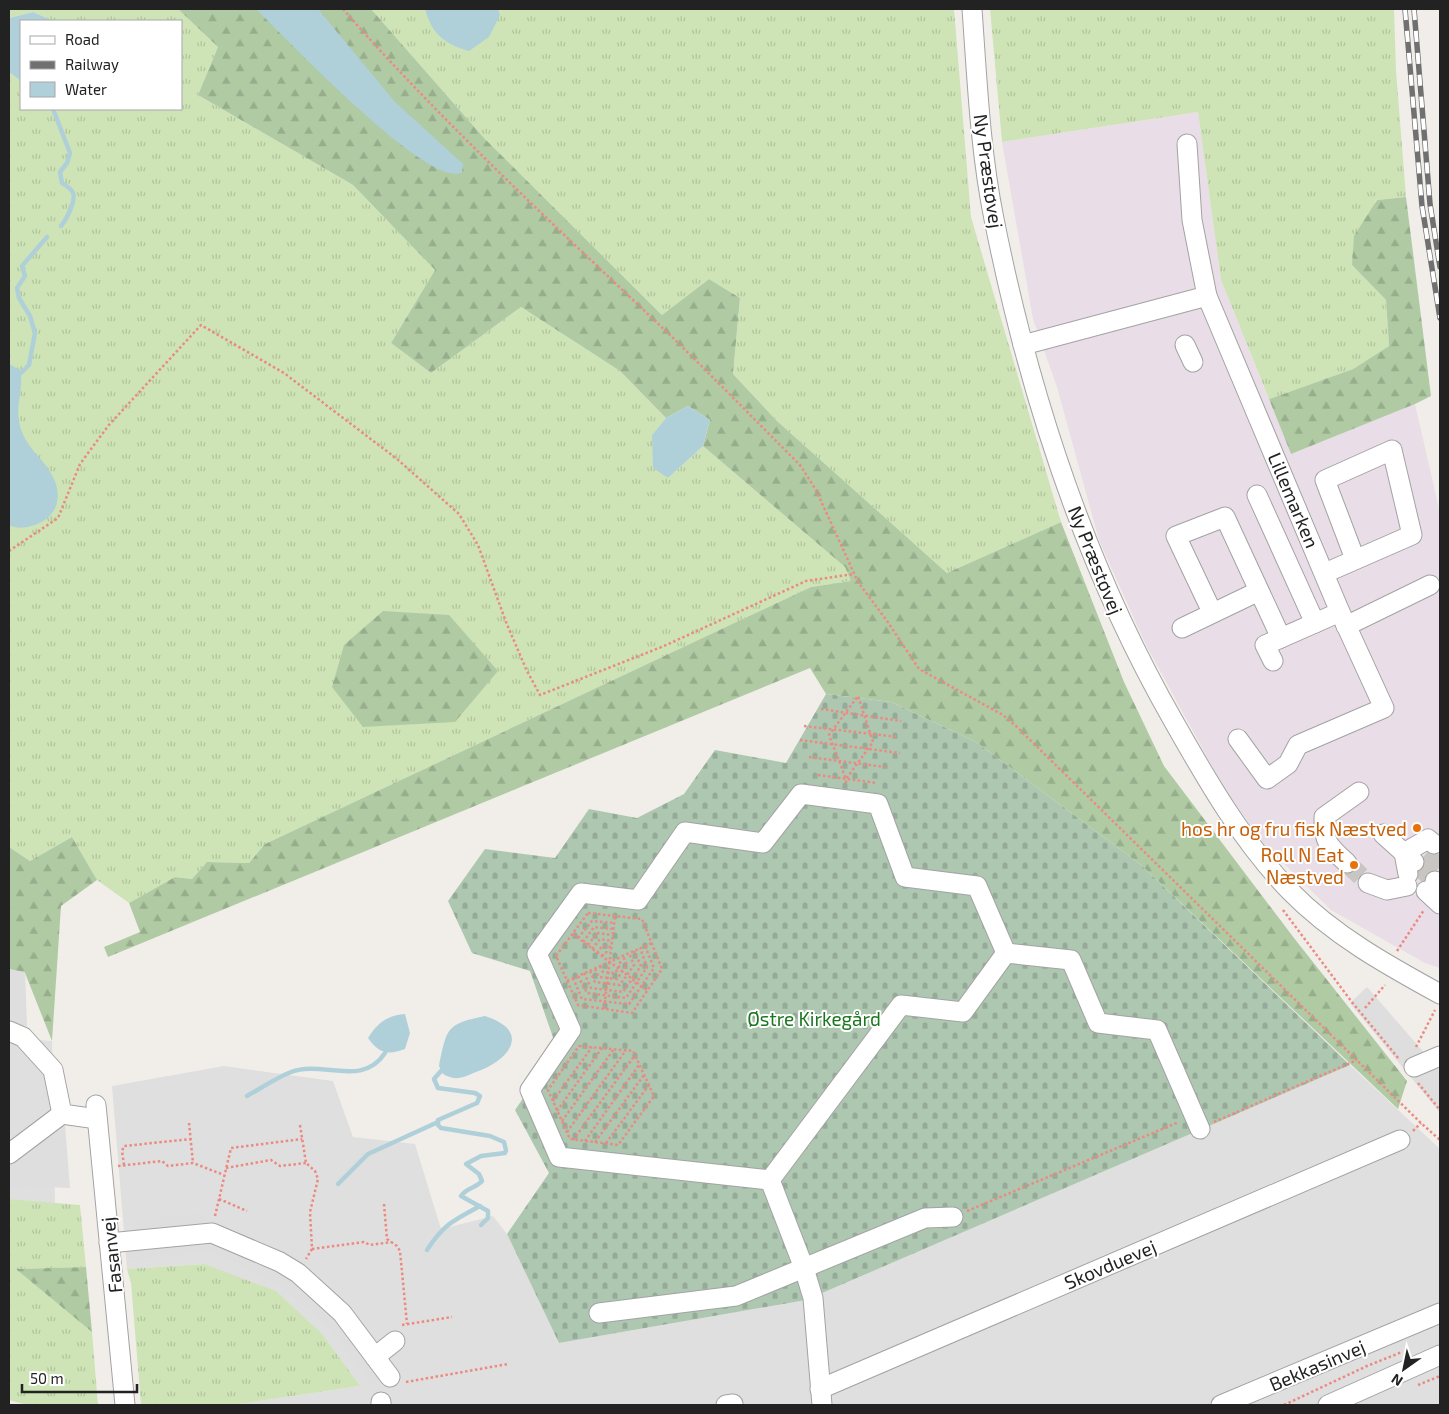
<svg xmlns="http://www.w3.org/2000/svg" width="1449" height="1414" font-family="'Exo 2',sans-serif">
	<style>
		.residential { fill: #e0dfdf }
		.industrial { fill: #e9dde7 }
		.grass { fill: url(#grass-tufts) }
		.forest { fill: url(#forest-firs) }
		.cemetery { fill: url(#cemetery-stones) }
		.parking { fill: #dedede }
		.water { fill: #b0d0d9 }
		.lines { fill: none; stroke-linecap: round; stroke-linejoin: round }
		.stream { stroke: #b0d0d9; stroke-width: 4.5 }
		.minor-tunnel { stroke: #c8c5c2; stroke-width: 19; stroke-dasharray: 19 9; stroke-linecap: butt }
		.minor-casing { stroke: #a3a3a3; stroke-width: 21 }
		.path { stroke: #eb8a81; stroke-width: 2.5; stroke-dasharray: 2.5 2.5; stroke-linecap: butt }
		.minor { stroke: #fff; stroke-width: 19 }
		.rail-casing { stroke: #707070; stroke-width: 5.5 }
		.rail { stroke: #fff; stroke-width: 4; stroke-dasharray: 11; stroke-linecap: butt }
		.food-dot { fill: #e8710a; stroke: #fff; stroke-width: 2 }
		.labels { text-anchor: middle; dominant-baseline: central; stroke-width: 4; stroke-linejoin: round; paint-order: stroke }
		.street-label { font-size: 19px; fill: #222; stroke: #fff }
		.food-label { font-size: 19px; fill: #c56008; stroke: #fff; text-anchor: end }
		.park-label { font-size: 19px; fill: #19771f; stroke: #fff }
	</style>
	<defs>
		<pattern id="grass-tufts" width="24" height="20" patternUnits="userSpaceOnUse" patternTransform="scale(1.25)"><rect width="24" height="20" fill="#cee4b6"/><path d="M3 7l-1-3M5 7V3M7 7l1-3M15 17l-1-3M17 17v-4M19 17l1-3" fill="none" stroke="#b1c39c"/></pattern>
		<pattern id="forest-firs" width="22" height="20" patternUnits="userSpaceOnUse" patternTransform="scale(1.25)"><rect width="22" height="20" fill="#b0cba4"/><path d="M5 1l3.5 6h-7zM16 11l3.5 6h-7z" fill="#97ae8d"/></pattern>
		<pattern id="cemetery-stones" width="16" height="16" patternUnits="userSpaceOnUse" patternTransform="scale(1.25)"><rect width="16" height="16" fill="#aec7b1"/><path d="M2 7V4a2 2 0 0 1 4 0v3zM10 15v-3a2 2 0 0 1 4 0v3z" fill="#95ab98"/></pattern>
	</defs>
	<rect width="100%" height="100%" fill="#f1eeea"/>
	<!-- residential -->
	<g class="residential">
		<path d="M9,1038L52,1041L55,1204L9,1199Z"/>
		<path d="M1350,1065L1440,1149V1405H233L360,1386L204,1264L127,1269L112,1086L224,1066L333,1081L353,1137L415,1144L441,1229L493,1216L507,1234L559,1343L806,1300Z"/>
	</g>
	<!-- industrial -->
	<path class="industrial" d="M1198,112L1221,280L1291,454L1415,404L1440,513V968L1425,963L1331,910L1263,843L1225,790L1145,643L1099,540L1057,387L1033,319L1002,142Z"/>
	<!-- grass -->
	<g class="grass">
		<path d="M9,9H178L218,47L198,95L353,185L435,270L391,343L431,373L521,307L620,371L666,418L652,435L668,478L703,446L845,567L851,581L811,587L265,844L249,863L207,862L192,879L175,877L129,903L97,880L72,837L30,861L9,847V72L21,81V109H181V21H54L33,12L9,18Z"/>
		<path d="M371,9H954L971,217L1061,522L947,573L777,421L733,374L740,298L709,279L662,315L485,139Z"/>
		<path d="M990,9H1394L1396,70L1406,197L1376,200L1352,265L1386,300L1389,346L1353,369L1269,399L1221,280L1198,112L1002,142Z"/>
		<path d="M9,1199L80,1205L86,1267L17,1269L92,1332L98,1405H27L9,1400Z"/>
		<path d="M204,1264L276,1291L322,1334L360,1386L233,1405H141L131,1283L127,1269Z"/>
	</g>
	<!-- forest -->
	<g class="forest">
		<path d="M178,9H371L485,139L662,315L709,279L740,298L733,374L777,421L947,573L1061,522L1124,682L1164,766L1294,938L1407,1081L1398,1109L1141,865L976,742L891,702L826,694L810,668L108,957L104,947L140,932L129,903L175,877L192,879L207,862L249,863L265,844L811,587L851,581L845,567L703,446L710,420L688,406L666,418L620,371L521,307L431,373L391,343L435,270L353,185L198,95L218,47Z"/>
		<path d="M1406,197L1431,396L1415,404L1291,454L1269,399L1353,369L1389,346L1386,300L1352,265L1354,236L1377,200Z"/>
		<path d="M383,611L449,615L498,671L455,722L363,727L332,687L344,645Z"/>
		<path d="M72,837L97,880L61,906L52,1041L25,973L9,969V847L30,861Z"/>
		<path d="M86,1267L92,1332L16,1269Z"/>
	</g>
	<!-- cemetery -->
	<path class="cemetery" d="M826,694L891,702L976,742L1141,865L1350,1065L806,1300L559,1343L507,1234L549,1173L515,1110L557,1049L530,971L472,953L448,901L485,849L555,858L589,809L637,818L684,794L715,750L786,763Z"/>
	<!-- parking -->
	<g class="parking">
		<path d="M9,969L25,972L27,1026L9,1023Z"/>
		<path d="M1367,987L1440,1071V1113L1350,1003Z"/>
		<path d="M65,1125L70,1188L28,1186L9,1189V1164L23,1160L55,1129Z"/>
		<path d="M204,1213L206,1224L133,1233L132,1221Z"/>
		<path d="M208,1241L246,1255L279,1273L310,1295L336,1320L380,1378L372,1385L329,1328L316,1315L274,1282L242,1265L206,1251L131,1260L130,1250Z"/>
	</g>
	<!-- water -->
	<g class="water">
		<path d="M256,9H318L395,102L463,164L462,172C431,192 282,34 256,9Z"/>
		<path d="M425,9H498L500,15L489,37L469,51C444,44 432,34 425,9Z"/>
		<path d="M33,12L54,21H21V81L9,72V18Z"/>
		<path d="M9,364L20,370C25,389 13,408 21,429C26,446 40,456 49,470C64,492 60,516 35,525C26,528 17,529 9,525Z"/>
		<path d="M688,406L710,420L703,446L668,478L653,468L652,435L666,418Z"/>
		<path d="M405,1014L410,1033L405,1049C388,1055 379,1054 368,1038C377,1023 388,1015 405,1014Z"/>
		<path d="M485,1016C532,1031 510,1060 476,1072C471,1074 463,1078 458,1078C453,1079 447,1076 443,1074L439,1066C447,1028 446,1024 485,1016Z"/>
	</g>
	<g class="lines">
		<!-- stream -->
		<g class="stream">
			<path d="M53,109L70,153L67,163L60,172L62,183C65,185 70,188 72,191C78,198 66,220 61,226"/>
			<path d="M21,373L29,365L35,333L30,316L19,298L17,288L25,276L22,266L47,237"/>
			<path d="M441,1071L434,1079L438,1088L475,1093L480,1096L477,1103L438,1120V1125L441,1128L490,1136L504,1142L506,1150L505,1153L481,1156L466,1164L479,1174L482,1181C476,1188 466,1188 461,1196L488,1211V1218L481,1225"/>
			<path d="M247,1096C261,1088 276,1078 291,1072C323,1060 362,1088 385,1053"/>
			<path d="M338,1184L368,1154L438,1122"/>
			<path d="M427,1250C444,1224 454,1220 480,1206"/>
		</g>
		<!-- minor-tunnel -->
		<g class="minor-tunnel">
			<path d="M1425,855L1440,868"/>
			<path d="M1347,863L1368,883"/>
			<path d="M1416,864L1435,881"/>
		</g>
		<defs>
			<g id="minor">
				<path d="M972,9C977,78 980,150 994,219C1029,395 1084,565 1174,722C1208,782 1242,841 1290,891C1333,935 1387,965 1440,994"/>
				<path d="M1187,144L1192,220L1207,296"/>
				<path d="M1023,345L1207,296L1340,612L1265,645L1273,661"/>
				<path d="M1185,345L1193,362"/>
				<path d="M1257,495L1315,623"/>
				<path d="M1325,573L1412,535L1392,450L1325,480L1355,559"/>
				<path d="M1212,612L1176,536L1225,517L1281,638"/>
				<path d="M1346,626L1430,585"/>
				<path d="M1182,628L1259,591"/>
				<path d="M1238,739L1267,779L1288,764L1298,745L1384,708L1340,612"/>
				<path d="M1383,834L1414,862"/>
				<path d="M1347,863C1329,847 1323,842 1324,817L1359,792"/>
				<path d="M1408,874L1404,853L1428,839L1434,844"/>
				<path d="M1435,881L1440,886"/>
				<path d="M1368,883L1387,890L1407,886"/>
				<path d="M1426,891L1440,904"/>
				<path d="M9,1031L23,1037L53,1070L62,1114L97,1119"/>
				<path d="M1414,1067L1440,1056"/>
				<path d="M96,1105L125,1405"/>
				<path d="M9,1154L62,1114"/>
				<path d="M770,1180L559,1157L530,1090L571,1030L537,954L581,893L638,900L685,832L763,843L801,794L878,804L905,877L977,886L1006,953"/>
				<path d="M109,1243L212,1233L280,1262L298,1273L342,1313L390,1377"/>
				<path d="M599,1313L736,1296L925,1218L953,1217"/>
				<path d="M375,1357L395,1341"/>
				<path d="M820,1389L1400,1140"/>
				<path d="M381,1402V1405"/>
				<path d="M726,1405L733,1404"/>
				<path d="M822,1405L813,1298L804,1268L770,1180L901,1005L963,1012L1006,953L1071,960L1098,1023L1157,1030L1200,1129"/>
				<path d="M1221,1405L1440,1313"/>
				<path d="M1328,1405L1440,1355"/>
			</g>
		</defs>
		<!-- minor casing -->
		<use href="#minor" class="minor-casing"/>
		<!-- path -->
		<g class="path">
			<path d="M343,9C445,126 560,230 672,337C715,379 757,422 800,465L816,490L858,582L887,621L919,669L1003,715L1016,726L1421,1123L1440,1140"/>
			<path d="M9,551L58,518L80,464L108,426L201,325L284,373L397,459L459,514L478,545L506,622L526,669L540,695L664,646L806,581L854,574"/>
			<path d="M821,709L901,721"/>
			<path d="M804,726L898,737"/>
			<path d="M800,740L900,753"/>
			<path d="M809,757L885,767"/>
			<path d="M818,775L877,783"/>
			<path d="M846,783V779L873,742L858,696L829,735L846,779"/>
			<path d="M1283,910L1351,1001L1399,1059"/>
			<path d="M588,913L642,919L662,969L632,1013L578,1005L556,956Z"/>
			<path d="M573,934L648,991"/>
			<path d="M578,938L592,921L614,923"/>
			<path d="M583,942L594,927L614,929"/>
			<path d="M588,945L597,933L612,935"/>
			<path d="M592,949L600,939L612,941"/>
			<path d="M1397,951L1424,910"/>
			<path d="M597,953L602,946L612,947"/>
			<path d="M602,956L605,952L610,953"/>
			<path d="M600,966L603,972L615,973L621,964L618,958"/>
			<path d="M595,969L599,977L617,979L627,965L623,956"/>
			<path d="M590,971L595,982L620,985L634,965L629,953"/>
			<path d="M584,973L591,988L623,992L641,966L634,951"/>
			<path d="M578,976L587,993L626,998L647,967L640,948"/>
			<path d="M573,978L582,999L629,1004L654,968L645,946"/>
			<path d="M567,981L652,943"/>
			<path d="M1365,1008L1385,985"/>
			<path d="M604,1009L615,916"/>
			<path d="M579,1046L633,1051L654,1096L618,1145L570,1139L548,1090Z"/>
			<path d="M1416,1047L1435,1010"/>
			<path d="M1418,1083L1440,1110"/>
			<path d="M553,1101L592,1047"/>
			<path d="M557,1111L602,1048"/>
			<path d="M562,1121L614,1049"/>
			<path d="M1214,1122L1357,1060"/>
			<path d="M189,1123L193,1163"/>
			<path d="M300,1125L306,1163L315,1171L318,1179L310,1212L312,1249L306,1259"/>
			<path d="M1413,1131L1421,1123"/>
			<path d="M567,1132L626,1050"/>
			<path d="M573,1140L635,1055"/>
			<path d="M585,1141L639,1065"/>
			<path d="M595,1142L644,1075"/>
			<path d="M606,1143L649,1085"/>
			<path d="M124,1165L122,1151L124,1146L191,1139"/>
			<path d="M118,1166L162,1161L168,1166L193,1163L224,1175"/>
			<path d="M226,1168L271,1160L280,1166L306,1163"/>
			<path d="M219,1199L247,1211"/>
			<path d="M384,1204L387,1239L397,1246L400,1251L407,1324"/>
			<path d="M967,1211L1179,1122"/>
			<path d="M215,1216L231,1148L302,1139"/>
			<path d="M312,1249L364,1242L370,1245L391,1242"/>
			<path d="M402,1325L452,1317"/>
			<path d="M406,1382L508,1364"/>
			<path d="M1418,1385L1440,1376"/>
			<path d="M1284,1405L1367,1366L1402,1352"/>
		</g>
		<!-- minor -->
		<use href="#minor" class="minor"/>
		<defs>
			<g id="rail">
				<path d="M1405,9L1422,206L1440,318"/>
				<path d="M1414,9L1430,204L1440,267"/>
			</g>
		</defs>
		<!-- rail casing -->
		<use href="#rail" class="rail-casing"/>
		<!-- rail -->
		<use href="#rail" class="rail"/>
	</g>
	<!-- markers -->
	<g class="food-dot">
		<circle cx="1417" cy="828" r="5"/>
		<circle cx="1354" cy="865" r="5"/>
	</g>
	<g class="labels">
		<!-- street labels -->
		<g class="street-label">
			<text transform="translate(989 171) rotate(82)">Ny Præstøvej</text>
			<text transform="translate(1294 500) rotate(67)">Lillemarken</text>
			<text transform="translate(1096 560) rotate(68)">Ny Præstøvej</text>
			<text transform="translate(111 1255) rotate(-96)">Fasanvej</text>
			<text transform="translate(1110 1264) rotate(-23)">Skovduevej</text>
			<text transform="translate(1317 1365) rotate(-23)">Bekkasinvej</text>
		</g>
		<!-- food labels -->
		<g class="food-label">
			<text x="1407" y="828">hos hr og fru fisk Næstved</text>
			<text x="1344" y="854">Roll N Eat<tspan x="1344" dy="22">Næstved</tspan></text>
		</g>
		<!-- park labels -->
		<g class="park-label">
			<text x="814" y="1018">Østre Kirkegård</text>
		</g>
	</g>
	<!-- border -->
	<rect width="1449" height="1414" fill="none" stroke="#222222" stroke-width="20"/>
	<!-- legend -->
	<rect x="20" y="20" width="162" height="90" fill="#ffffff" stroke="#a7a7a7"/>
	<rect x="30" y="36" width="25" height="8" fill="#ffffff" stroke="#a7a7a7"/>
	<text x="65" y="45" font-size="15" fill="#222222">Road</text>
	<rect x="30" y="61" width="25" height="8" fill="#707070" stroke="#a7a7a7"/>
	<text x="65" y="70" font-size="15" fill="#222222">Railway</text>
	<rect x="30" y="82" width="25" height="15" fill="#b0d0d9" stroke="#a7a7a7"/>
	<text x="65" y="95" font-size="15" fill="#222222">Water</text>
	<!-- north arrow -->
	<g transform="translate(1404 1369) rotate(213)" stroke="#ffffff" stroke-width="4" paint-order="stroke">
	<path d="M0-4L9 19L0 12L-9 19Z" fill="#222222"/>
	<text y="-8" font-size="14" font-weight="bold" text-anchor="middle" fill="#222222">N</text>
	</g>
	<!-- scale -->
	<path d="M22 1384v8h115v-8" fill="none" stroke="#222222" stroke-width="2.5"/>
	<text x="30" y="1384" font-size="15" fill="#222222" stroke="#ffffff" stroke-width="4" paint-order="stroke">50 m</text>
</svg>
